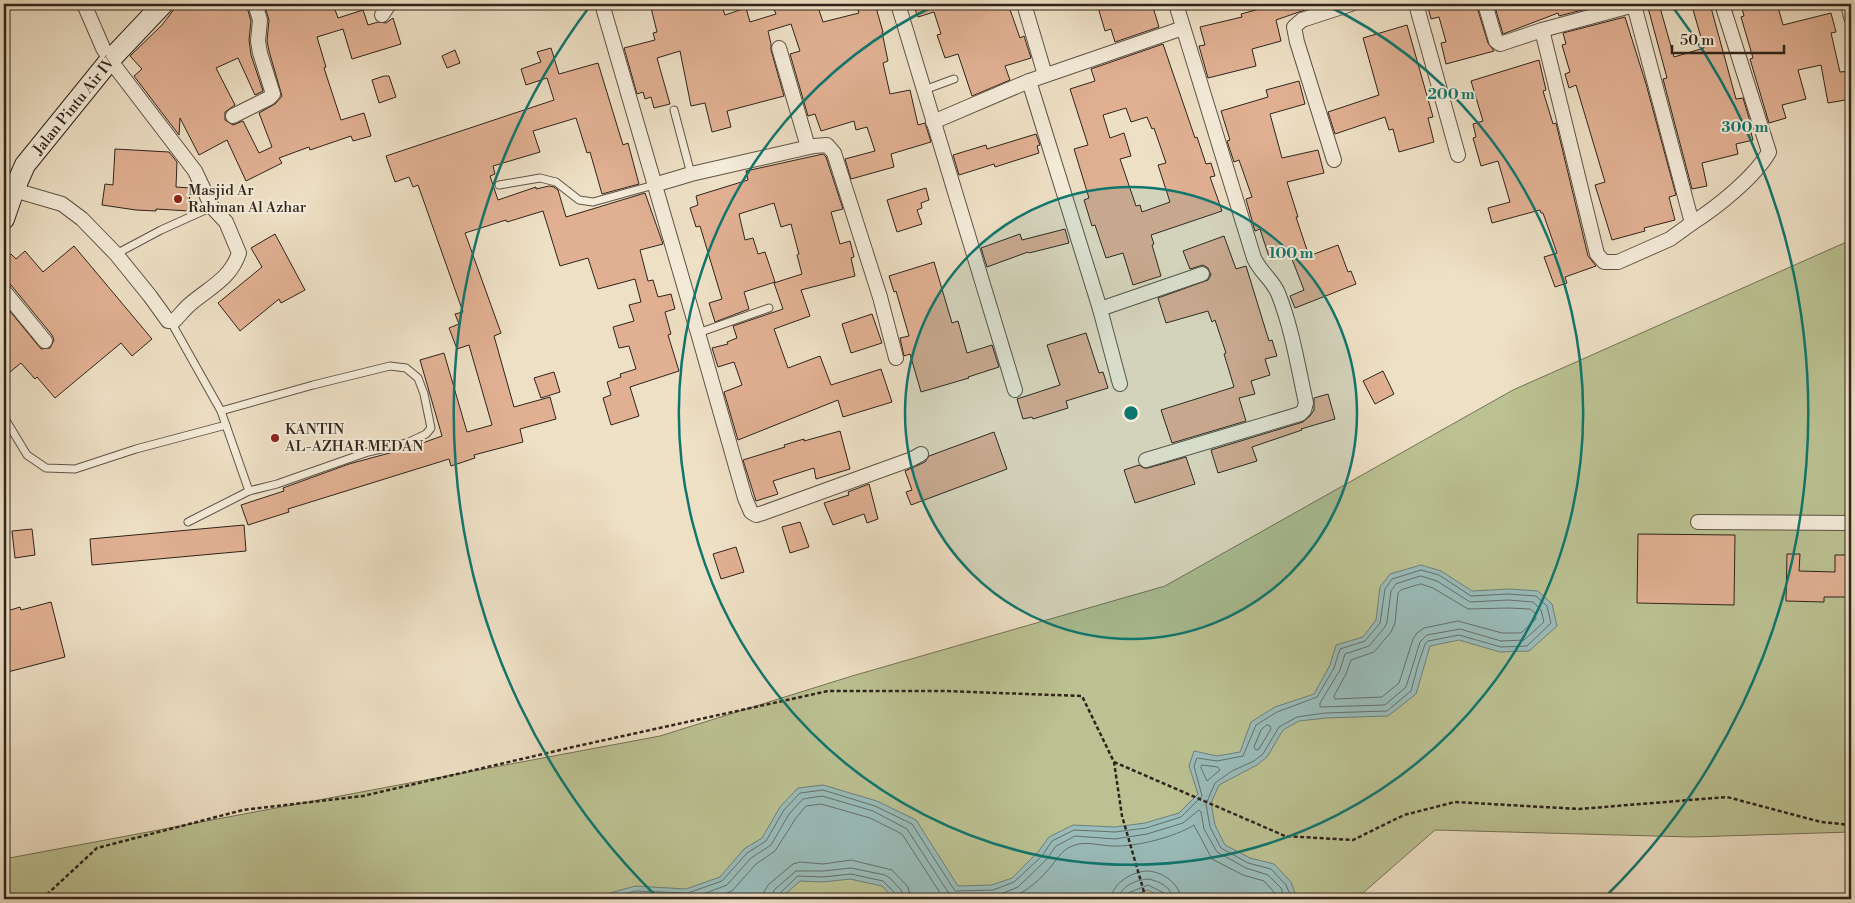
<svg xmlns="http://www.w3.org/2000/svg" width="1855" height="903" font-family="'Libre Bodoni',serif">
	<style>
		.green { fill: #bbc192; stroke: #757256 }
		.water { fill: #9abcba; stroke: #6f7f7a }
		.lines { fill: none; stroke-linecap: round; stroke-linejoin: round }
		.shore { stroke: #64706a; stroke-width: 1 }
		.building { fill: #e1b093; stroke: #2f241b; fill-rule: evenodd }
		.lane-casing { stroke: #5f5346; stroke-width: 9 }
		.street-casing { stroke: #5f5346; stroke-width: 16 }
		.secondary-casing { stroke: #2f241b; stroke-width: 22 }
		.path { stroke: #2f241b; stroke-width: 2.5; stroke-dasharray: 4 2.5; stroke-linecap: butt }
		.lane { stroke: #f4ebd9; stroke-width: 7 }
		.street { stroke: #f4ebd9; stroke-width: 14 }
		.secondary { stroke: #f4ebd9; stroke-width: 20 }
		.ring { fill: none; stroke: #0f766e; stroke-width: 2.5 }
		.poi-dot { fill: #8f2418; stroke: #f4ebd9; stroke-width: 2 }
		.labels { text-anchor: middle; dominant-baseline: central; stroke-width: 4; stroke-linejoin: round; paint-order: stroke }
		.street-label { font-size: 15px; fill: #2f241b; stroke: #f4ebd9 }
		.poi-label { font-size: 15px; fill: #2f241b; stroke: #f4ebd9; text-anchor: start }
		.centre { fill: #0f766e; stroke: #f4ebd9; stroke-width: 2.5 }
		.ring-label { font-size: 15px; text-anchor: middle; font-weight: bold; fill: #0f766e; stroke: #f4ebd9; stroke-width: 4; stroke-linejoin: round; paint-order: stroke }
	</style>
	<rect width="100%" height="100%" fill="#eee0c5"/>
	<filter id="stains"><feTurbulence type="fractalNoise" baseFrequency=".004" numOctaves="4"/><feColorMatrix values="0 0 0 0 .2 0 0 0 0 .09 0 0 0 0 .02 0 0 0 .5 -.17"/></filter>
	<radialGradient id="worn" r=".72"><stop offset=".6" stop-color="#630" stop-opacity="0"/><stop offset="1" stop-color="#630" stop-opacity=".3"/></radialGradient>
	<!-- green -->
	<path class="green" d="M1851,240V832L1692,837L1435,830L1356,899H4V859L660,736L852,676L1165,586L1513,390Z"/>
	<!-- water -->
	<path class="water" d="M1421,565L1441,571L1472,591L1509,589L1538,591L1552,604L1557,626L1529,651L1500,652L1459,640L1430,646L1416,694L1388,716L1326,718L1299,721L1283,730L1267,757L1257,765L1219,785L1211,803L1215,825L1225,845L1250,858L1274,864L1291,882L1297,899H1163L1161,897L1148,890L1125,899H894L882,886L850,879L823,882L800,881L780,899H602L607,894L635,886L686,889L720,877L744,849L762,838L780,807L798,788L823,785L877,801L916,820L958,886L992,885L1012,878L1038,852L1049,837L1073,825L1115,827L1145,823L1179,813L1198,794L1189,766L1194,751L1217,756L1240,752L1251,722L1275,707L1314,694L1330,665L1336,645L1363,637L1376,620L1380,587L1390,574Z"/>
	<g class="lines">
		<!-- shore -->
		<g class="shore">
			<path d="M1421,576L1437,581L1470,602L1508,600L1533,602L1541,610L1544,622L1524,640L1501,641L1460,629L1427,635L1420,642L1406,687L1385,705L1320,707V703L1340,670L1345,654L1369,646L1385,627L1387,622L1391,591L1396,584Z"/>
			<path d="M1421,584L1433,588L1468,609L1508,608L1530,609L1535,613L1536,619L1521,633H1502L1458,621L1424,628L1417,633L1413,639L1399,683L1382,697L1335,699L1334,696L1346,674L1351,660L1374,652L1391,632L1395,623L1398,593L1401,590Z"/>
			<path d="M1267,725L1270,726L1271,729L1259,749L1256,750L1254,747L1261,730Z"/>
			<path d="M1202,765L1218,767L1220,770L1207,781L1201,768Z"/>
			<path d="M609,899L635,891L688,893L722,881L747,853L766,841L784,810L800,793L823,790L875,806L912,824L955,891L993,890L1014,882L1042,856L1052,841L1074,830L1115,832L1146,828L1181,817L1202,796L1194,766L1197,758L1217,761L1243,756L1256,725L1277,712L1317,697L1334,668L1340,649L1365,641L1380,623L1385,589L1392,579L1421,570L1439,575L1471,596L1508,594L1536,596L1547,606L1551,623L1527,646L1501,647L1459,635L1428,641L1425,644L1418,665L1411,691L1387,711L1325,713L1297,717L1279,727L1263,754L1254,761L1232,771L1215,783L1206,804L1210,827L1221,848L1248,863L1271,869L1286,885L1292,899"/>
			<path d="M690,899L727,885L751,858L771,845L789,814L803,799L822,796L873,811L907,829L948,892L957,898L996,896L1018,887L1046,860L1056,846L1075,836L1115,839L1147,834L1183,823L1199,810L1201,812L1204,829L1217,852L1246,868L1268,875L1281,888L1285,899"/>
			<path d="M712,899L732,891L756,864L775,851L796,818L806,806L821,804L870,818L902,834L944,899"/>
			<path d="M763,899L764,892L768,885L793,864L800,862L823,864L851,860L892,870L908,887L911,899"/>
			<path d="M771,899L774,890L796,871H823L851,868L885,875L890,878L901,890L904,899"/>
			<path d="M777,899L779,894L798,876L823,877L851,874L883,881L896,894L898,899"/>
			<path d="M1008,899C1026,893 1041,879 1053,864C1060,855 1063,849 1075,845C1086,841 1102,846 1113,846C1136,847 1175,837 1194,825L1212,859L1243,875L1264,881L1274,892L1277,899"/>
			<path d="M1111,899C1112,883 1133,871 1148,871C1163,872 1180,884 1181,899"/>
			<path d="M1119,899C1120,886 1136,880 1148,879C1159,881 1172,887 1173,899"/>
			<path d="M1125,899L1128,893L1148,885L1164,893L1167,899"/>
		</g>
	</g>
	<!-- building -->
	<g class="building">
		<path d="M178,4H246L251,21L249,40L251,55L263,91L255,95L238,58L216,68L235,105L225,112V120L233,125L243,121L259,153L272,147L259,113L275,104L282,96L269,51L267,41L269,20L264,4H333L338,18L363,10L368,25L378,22L386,23L393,18L401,44L352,59L343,29L317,37L326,67L324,68L341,120L364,113L371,136L353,141L351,136L310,150L309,147L279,158L282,163L246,181L227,140L199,155L180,118L179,135L134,76L142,69L130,56L162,25Z"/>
		<path d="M650,4H721L725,15L746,8L750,22L776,14L773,7L785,4H817L823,22L859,13L856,4H875L883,32H882L888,61L883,63L890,94L910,90L918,125L925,123L931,142L891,154L894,167L851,179L845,159L875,151L867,127L856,130L854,121L821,131L815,114L808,116L790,54L800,51L791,24L768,31L771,44V50L784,96L727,111L731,127L712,132L705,103L691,106L680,51L657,58L670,104L654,108L651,97L645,99L643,92L637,94L624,48L655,40L653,33L657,32Z"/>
		<path d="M913,4H1008L1020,38L1024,36L1031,58L1005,66L1010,80L972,96L958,54L945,58L937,35L941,34L934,12L918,17Z"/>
		<path d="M1097,4H1152L1159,27L1115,42L1111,29L1105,31Z"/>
		<path d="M1278,4H1319V5L1276,20L1281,41L1252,49L1256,66L1208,78L1199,46L1205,45L1200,27L1242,17L1241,14Z"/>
		<path d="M1427,4H1476L1488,43L1494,51L1446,64L1441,43L1446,42L1439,17L1431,19Z"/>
		<path d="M1494,4H1605L1559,16L1558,13L1503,34Z"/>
		<path d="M1647,4H1659L1674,57L1704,48L1692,6L1710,4L1736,99L1743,98L1752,128L1750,129L1753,140L1736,144L1738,154L1702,163L1707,186L1692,189L1663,79L1667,78Z"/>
		<path d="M1741,4H1769L1770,9L1778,7L1783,25L1831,13L1836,32L1831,33L1840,72L1851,71V99L1828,103L1821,65L1798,70L1806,99L1782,105L1786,118L1769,123L1750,59L1753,58L1741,17L1744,16Z"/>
		<path d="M1625,17L1646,84L1676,195L1669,197L1675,220L1644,228L1645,231L1612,240L1595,185L1605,182L1576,85L1569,88L1565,74L1570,72L1562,45L1566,44L1563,33Z"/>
		<path d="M1407,25L1433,117L1428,118L1434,142L1399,152L1393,129L1389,130L1385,117L1335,134L1328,112L1379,95L1363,38Z"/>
		<path d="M1163,44L1195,138L1197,137L1206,164L1211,163L1215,176L1210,177L1222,211L1151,235L1154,244L1152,245L1161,276L1133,285L1123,253L1106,258L1095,225L1092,226L1084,200L1089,198L1074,149L1088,145L1070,89L1095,81L1091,69ZM1126,108L1131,122L1147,117L1152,129L1154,128L1166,163L1158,165L1170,202L1142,212L1140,205L1136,206L1120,159L1131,156L1124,133L1110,138L1103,115Z"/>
		<path d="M551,48L559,74L598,63L623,145L628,143L639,184L602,194L590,152L587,153L576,118L533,131L540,152L493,166L495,174L490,176L498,200L536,187V189L549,186L554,187L558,190L566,217L645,193L663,244L640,250L648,281L653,280L658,297L671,294L675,309L665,312L671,334L668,335L679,371L630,387L639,416L611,425L603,398L611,395L607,382L621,377L620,374L636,369L629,346L619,348L613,327L634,321L629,305L641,302L635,279L598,289L588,258L560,266L543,211L507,222L506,220L465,233L501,333L494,336L514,407L550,397L556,419L520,429L523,442L474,455L475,458L451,466L449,459L288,509L289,512L248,525L241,505L284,491L283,488L349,464L408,448L442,436L420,360L444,353L467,432L492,425L469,345L457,349L449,328L459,324L455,314L463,312L418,185L413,187L409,177L395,182L386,156L554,100L547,78L526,85L521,69L541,62L537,52Z"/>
		<path d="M455,50L460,63L447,68L442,56Z"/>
		<path d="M1539,60L1546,90L1543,91L1553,124L1556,123L1588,256L1596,266L1565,277L1567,283L1555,287L1544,257L1557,253L1543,213H1541L1540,210L1492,223L1488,208L1510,202L1498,161L1481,166L1473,138L1476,137L1473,124L1483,121L1471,81Z"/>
		<path d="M384,76H389L396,97L379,103L372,80Z"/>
		<path d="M1299,81L1305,104L1270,114L1282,158L1318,150L1324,173L1287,182L1298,217H1296L1309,256L1338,245L1348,272L1351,271L1356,284L1295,308L1290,296L1304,290L1290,254L1270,260L1260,229L1255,231L1246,199L1252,197L1239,160L1234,162L1227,141L1230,140L1221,111L1268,97L1266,90Z"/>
		<path d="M1036,134L1040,145L1037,146L1039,153L995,167L994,164L959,175L953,155L986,145L987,149Z"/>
		<path d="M115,149L169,152L177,162L176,187L190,188L189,211L156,209V211L136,210L102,205L105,184L113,185Z"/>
		<path d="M823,154L826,157L843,209L831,212L840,244L850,241L854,257L851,258L855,276L801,290L810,316L774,329L788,368L820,356L831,385L881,369L892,402L843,417L838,400L738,440L724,392L742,385L734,362L718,367L712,348L728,344L727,342L737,338L733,326L783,309L774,283L802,274L797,255L799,254L791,224L781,227L774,203L739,214L745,240L753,238L758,254L765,252L775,282L744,292L749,309L715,322L709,303L722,299L700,226L696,227L690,208L698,205L696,196L748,180L746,171Z"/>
		<path d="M926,188L929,200L921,203L922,208L917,210L922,224L897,232L887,200Z"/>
		<path d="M1065,229L1069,243L1029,253L1028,252L987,267L981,248L1020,234L1022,240Z"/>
		<path d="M275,234L305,290L281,303L279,299L240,331L218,303L262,267L251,248Z"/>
		<path d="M1224,236L1236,269L1246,266L1269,341L1272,340L1277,356L1265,359L1270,375L1251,381L1255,394L1239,398L1246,421L1172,443L1161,410L1234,387L1224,354L1226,353L1215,320L1212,322L1208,311L1166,323L1158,298L1208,280L1211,275L1208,268L1203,265L1190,269L1183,251Z"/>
		<path d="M74,246L152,339L132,356L121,343L55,398L37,377L35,379L21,363L10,372L4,364V304L41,349L50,348L54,340L52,335L11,285L4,282V260L11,254L16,259L25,251L43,272Z"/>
		<path d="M934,262L952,323L958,321L967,353L992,345L999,367L968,377L969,378L921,392L910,354L904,356L900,338L909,336L896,291L894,292L889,276Z"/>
		<path d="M872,314L882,343L851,353L842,324Z"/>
		<path d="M1086,333L1099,373L1103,372L1108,388L1066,401L1068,408L1033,419L1032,417L1023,419L1017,399L1060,385L1047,345Z"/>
		<path d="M1383,371L1394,394L1375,404L1363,381Z"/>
		<path d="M554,372L560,392L541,398L534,378Z"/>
		<path d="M1328,394L1335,419L1301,429L1302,430L1252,447L1257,461L1218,473L1211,450L1303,422L1310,416L1314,410V398Z"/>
		<path d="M840,431L850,469L816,479L814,468L773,481L778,494L756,501L743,460L785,447L784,445L804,439V441Z"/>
		<path d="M994,432L1007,469L911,505L906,492L912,490L905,471L925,462L929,456Z"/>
		<path d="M1186,457L1195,484L1135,503L1124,470L1139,465L1144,468H1148Z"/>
		<path d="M869,484L878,519L867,523L864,514L833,525L824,503L849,495L848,492Z"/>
		<path d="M800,522L809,547L790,553L782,527Z"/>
		<path d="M244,525L246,551L92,565L90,539Z"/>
		<path d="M32,529L35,555L15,558L12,531Z"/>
		<path d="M1638,534L1735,535L1734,605L1637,603Z"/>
		<path d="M736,547L744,572L721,579L713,554Z"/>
		<path d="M1787,554H1800L1799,571L1835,572V555H1851V597H1824V602L1786,601Z"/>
		<path d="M51,602L65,657L4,673V612L20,607L21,610Z"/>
	</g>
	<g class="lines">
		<defs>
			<g id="lane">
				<path d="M924,90L954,79"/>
				<path d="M674,110L691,174"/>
				<path d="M499,185L540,178L556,182L579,200L593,202L654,185"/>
				<path d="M116,254L161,230L212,207"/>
				<path d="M171,322L221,411L249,491"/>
				<path d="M698,333L769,308"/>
				<path d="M4,417L27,455L46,468L75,469L136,449L226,425"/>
				<path d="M188,522L249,491L277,484L368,452L407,443L426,434L431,428L424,394L418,378L406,368L390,366L313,385L221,411"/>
			</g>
			<g id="street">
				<path d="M602,4L698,333L745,498L751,512L756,515L763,513L912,459L921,454"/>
				<path d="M898,4L1015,390"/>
				<path d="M1024,4L1045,75"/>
				<path d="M1416,4L1458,155"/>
				<path d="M1485,4L1496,41L1500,44L1542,30L1638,4"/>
				<path d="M1848,4L1851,17"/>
				<path d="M1634,5L1692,223C1716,208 1755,177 1769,152L1722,4"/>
				<path d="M382,15L389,4"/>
				<path d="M1542,30L1597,254L1604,262H1618L1670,239L1692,223"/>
				<path d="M779,48L808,147"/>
				<path d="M233,116L269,98L273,94L260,53L258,41L260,20L255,4"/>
				<path d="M933,122L1029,81"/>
				<path d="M1334,160L1297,42L1294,27L1302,20L1351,4"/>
				<path d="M654,185L691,174L814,146L827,145L834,153L880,297L896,358"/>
				<path d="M14,190L62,204L82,219L116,254L150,296L168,321H174C179,316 183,311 188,306C208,288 230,280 239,253L226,222L212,207L195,171L110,60L103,48L84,4"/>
				<path d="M4,291L45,341"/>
				<path d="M1100,309L1202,274"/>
				<path d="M1120,384L1100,309L1029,81L1183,28"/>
				<path d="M1146,460L1300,414L1304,410L1306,403C1298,367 1292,328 1278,293C1272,279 1260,272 1254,258L1176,4"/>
				<path d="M1698,522L1851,523"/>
			</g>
			<path id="secondary" d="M4,219L14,190L25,165L110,60L163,4"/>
		</defs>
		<!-- lane casing -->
		<use href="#lane" class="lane-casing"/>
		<!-- street casing -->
		<use href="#street" class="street-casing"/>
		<!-- secondary casing -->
		<use href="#secondary" class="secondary-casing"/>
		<!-- path -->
		<g class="path">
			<path d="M1114,762L1285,836L1353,840L1404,815L1455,802L1579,809L1727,797L1821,822L1851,825"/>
			<path d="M42,899L97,848L243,810L363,796L573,747L828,691H944L1082,696L1114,762L1122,816L1146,899"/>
		</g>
		<!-- lane -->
		<use href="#lane" class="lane"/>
		<!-- street -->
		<use href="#street" class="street"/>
		<!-- secondary -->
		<use href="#secondary" class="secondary"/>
	</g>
	<!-- distance rings -->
	<circle cx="1131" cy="413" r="226" fill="#0f766e" fill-opacity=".12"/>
	<g class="ring">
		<circle cx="1131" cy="413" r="226"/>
		<path d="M1326 5A452 452 0 1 1 936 5"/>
		<path d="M656 896A677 677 0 0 1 590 6M1672 6A677 677 0 0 1 1606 896"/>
	</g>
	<!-- markers -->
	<g class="poi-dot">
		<circle cx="178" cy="199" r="5"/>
		<circle cx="275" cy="438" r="5"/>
	</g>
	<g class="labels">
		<!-- street labels -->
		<g class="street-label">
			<text transform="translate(74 106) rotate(-51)">Jalan Pintu Air IV</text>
		</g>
		<!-- poi labels -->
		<g class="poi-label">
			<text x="188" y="190">Masjid Ar<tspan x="188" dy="17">Rahman Al Azhar</tspan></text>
			<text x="285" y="429">KANTIN<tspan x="285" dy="17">AL-AZHAR MEDAN</tspan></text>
		</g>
	</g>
	<circle cx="1131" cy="413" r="8" class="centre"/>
	<g class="ring-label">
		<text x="1451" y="99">200 m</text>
		<text x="1745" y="132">300 m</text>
		<text x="1291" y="258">100 m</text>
	</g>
	<!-- margin -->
	<rect width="1855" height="903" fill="none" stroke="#eee0c5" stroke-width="20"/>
	<rect x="5" y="5" width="1845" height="893" fill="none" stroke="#2f241b" stroke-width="2.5"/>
	<rect x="10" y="10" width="1835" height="883" fill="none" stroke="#2f241b"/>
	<!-- scale -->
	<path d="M1672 45v8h112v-8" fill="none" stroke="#2f241b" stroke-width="2.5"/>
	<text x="1680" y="45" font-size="15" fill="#2f241b" stroke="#f4ebd9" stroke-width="4" paint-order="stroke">50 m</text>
	<rect width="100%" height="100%" filter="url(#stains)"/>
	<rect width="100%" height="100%" fill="url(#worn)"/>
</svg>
